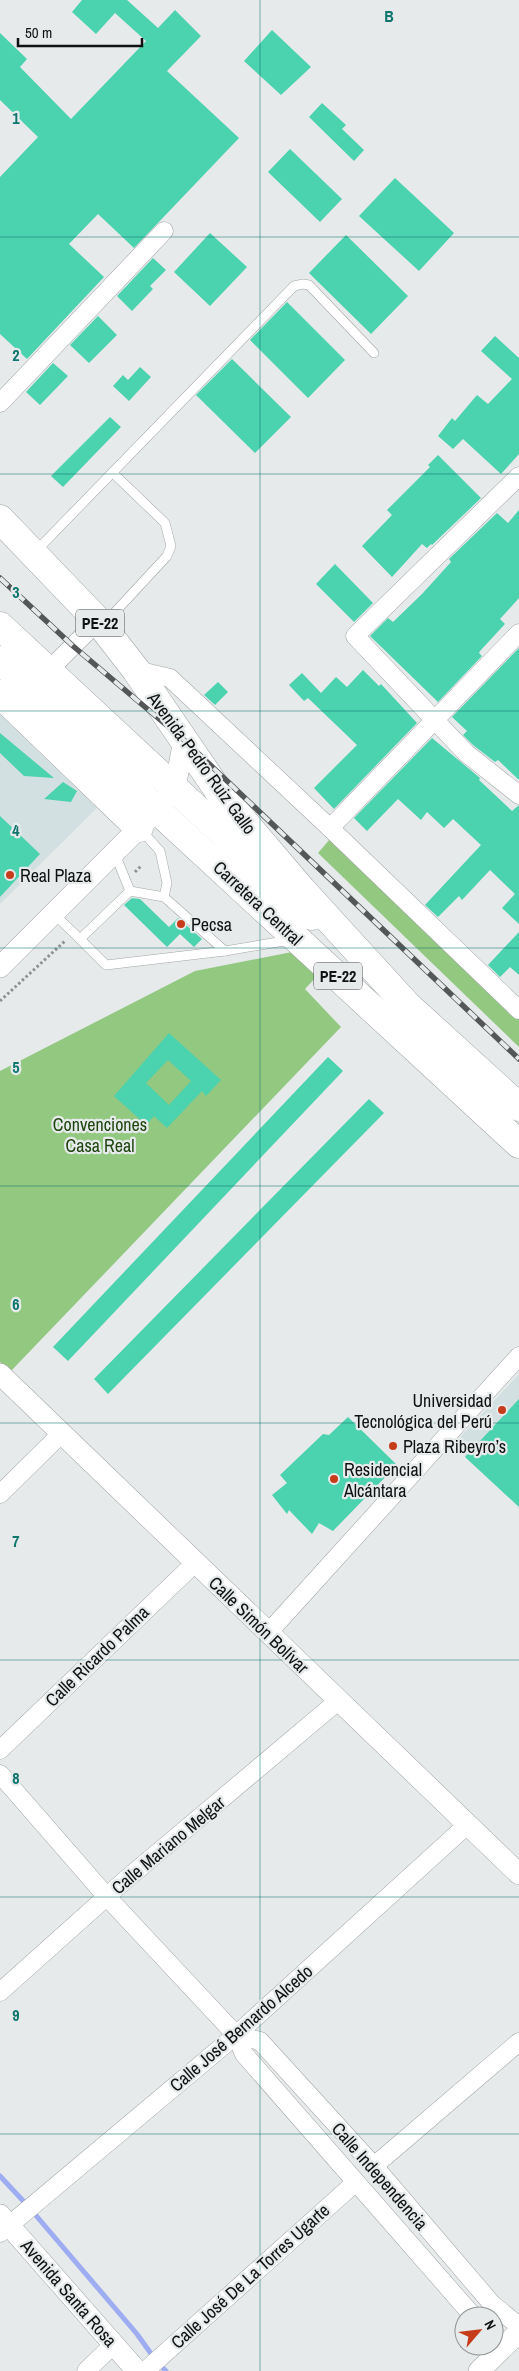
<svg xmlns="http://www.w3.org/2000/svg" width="519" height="2371" font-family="'Archivo Narrow',sans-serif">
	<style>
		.built { fill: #d3e0e2 }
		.green { fill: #93c881 }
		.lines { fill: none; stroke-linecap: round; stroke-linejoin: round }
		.stream { stroke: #9eacf2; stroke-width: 5 }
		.building { fill: #4bd2af; fill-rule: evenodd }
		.service-casing { stroke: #a2a6a6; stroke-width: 10 }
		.minor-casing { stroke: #a2a6a6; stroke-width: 19 }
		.tertiary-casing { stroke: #a2a6a6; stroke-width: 22 }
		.primary-casing { stroke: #a2a6a6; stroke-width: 29 }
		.trunk-casing { stroke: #a2a6a6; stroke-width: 29 }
		.path { stroke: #8d9191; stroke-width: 3; stroke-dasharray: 2.5 2.5; stroke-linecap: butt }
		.service { stroke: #fff; stroke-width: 9 }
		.minor { stroke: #fff; stroke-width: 18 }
		.tertiary { stroke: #fff; stroke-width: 21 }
		.primary { stroke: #fff; stroke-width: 28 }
		.trunk { stroke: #fff; stroke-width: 28 }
		.rail-casing { stroke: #545657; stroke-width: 5.5 }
		.rail { stroke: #e6eaeb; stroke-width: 4; stroke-dasharray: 11; stroke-linecap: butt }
		.grid { fill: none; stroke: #0f766e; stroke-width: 1; stroke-opacity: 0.55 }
		.poi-dot { fill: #c63c1a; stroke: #e6eaeb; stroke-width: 2 }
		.labels { text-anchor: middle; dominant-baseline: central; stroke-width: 4.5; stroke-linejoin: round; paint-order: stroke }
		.shield { fill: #e6eaeb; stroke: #505353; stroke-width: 1 }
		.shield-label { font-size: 16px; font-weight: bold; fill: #101212 }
		.street-label { font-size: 18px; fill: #101212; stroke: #e6eaeb }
		.poi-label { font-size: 18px; fill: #101212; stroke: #e6eaeb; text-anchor: start }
		.park-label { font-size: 18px; fill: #1e450d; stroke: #e6eaeb }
		.grid-label { font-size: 16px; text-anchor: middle; font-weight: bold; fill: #0f766e; stroke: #e6eaeb; stroke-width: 4.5; stroke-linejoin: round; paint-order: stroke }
	</style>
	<rect width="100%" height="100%" fill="#e6eaeb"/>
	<!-- built -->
	<g class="built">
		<path d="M0,715L97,808L0,904Z"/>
		<path d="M519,1374V1507L453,1445Z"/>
	</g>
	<!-- green -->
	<g class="green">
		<path d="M330,839L519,1015V1047L318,853Z"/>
		<path d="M292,952L318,975L305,989L341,1027L10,1372L0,1362V1071L195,971Z"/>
	</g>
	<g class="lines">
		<!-- stream -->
		<g class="stream">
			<path d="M0,2176L27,2205"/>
			<path d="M33,2212L137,2334L152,2355"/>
			<path d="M163,2368L166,2371"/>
		</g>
	</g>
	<!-- building -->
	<g class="building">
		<path d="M82,0H127L158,28L175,10L201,36L167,71L239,138L134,248L98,214L69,244L104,277L27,359L0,334V177L38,137L0,100V33L27,59L20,67L71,119L146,41L115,13L96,34L72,12Z"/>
		<path d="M272,30L311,67L281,95L244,61Z"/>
		<path d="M322,103L346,125L342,129L364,150L354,161L309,117Z"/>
		<path d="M290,149L342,199L320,222L268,172Z"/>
		<path d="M395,178L454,233L419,271L359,216Z"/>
		<path d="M210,233L247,267L210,306L174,272Z"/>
		<path d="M346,235L408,296L371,334L309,273Z"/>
		<path d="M153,258L166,270L150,286L153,289L132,311L117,296Z"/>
		<path d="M287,302L345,360L308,398L250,340Z"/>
		<path d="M98,316L117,335L89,363L70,345Z"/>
		<path d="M495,336L519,358V454L501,474L463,439L453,449L438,436L452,418L455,421L477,395L488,404L512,379L481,351Z"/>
		<path d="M232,359L291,417L255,453L196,395Z"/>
		<path d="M53,363L68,376L40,405L26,392Z"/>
		<path d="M140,367L151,377L129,401L113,386L123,375L128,380Z"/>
		<path d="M110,417L121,427L63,487L51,476Z"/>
		<path d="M438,455L481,498L432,545L431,544L427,548L422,544L392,577L362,546L392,515L387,510L430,467L428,465Z"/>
		<path d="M519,510V598L500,619L505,624L480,651L479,653L482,656L438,702L370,636L388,618L393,622L422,594L451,562L449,559L497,513L508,523Z"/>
		<path d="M335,564L373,603L354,622L316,584Z"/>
		<path d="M519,648V780L498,760L495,762L473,745L463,735L467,731L452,717Z"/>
		<path d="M363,670L379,686L381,684L417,723L334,809L314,788L357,745L308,698L304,701L289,685L302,673L321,693L336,677L347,687Z"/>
		<path d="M218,682L228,692L215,705L204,695Z"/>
		<path d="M0,733L54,778L24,776L0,753Z"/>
		<path d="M432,738L480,778L479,780L512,811L519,805V924L502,908L515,894L490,870L462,900L459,896L438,917L425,905L481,845L453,819L444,828L427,812L421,820L398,799L367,831L354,818Z"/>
		<path d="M63,782L77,791L71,802L44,799Z"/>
		<path d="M0,816L40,854L0,897Z"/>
		<path d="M132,898L140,899L169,927L178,918L202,939L194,947L180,934L167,947L124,905Z"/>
		<path d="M519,932V975L510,967L500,977L488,965Z"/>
		<path d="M169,1033L221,1080L206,1096L202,1091L167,1128L154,1116L146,1125L114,1096ZM168,1060L191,1081L169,1105L146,1083Z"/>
		<path d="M328,1057L343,1071L68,1361L53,1347Z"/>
		<path d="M369,1099L384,1113L108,1394L94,1379Z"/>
		<path d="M519,1399V1507L465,1457Z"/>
		<path d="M348,1417L397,1465L333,1531L319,1523L312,1534L289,1510L287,1514L272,1495L287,1483L280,1475L323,1434L329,1435Z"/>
	</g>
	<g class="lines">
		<defs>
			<g id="service">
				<path d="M36,551L294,286L303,284L309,285L374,353"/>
				<path d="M104,624L167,556L171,546L165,523L113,473"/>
				<path d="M141,830L160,851L167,883L164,897"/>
				<path d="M115,854L130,891"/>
				<path d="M130,891L164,897L225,951L290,940"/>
				<path d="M54,914L80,939L130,891"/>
				<path d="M80,939L106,965L225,951"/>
			</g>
			<g id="minor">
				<path d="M0,403L164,231"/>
				<path d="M519,476L355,636L466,753L519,795"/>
				<path d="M136,670L170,678L330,828L519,1010"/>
				<path d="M48,671L98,621"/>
				<path d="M330,828L519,633"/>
				<path d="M0,1494L61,1434"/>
				<path d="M268,1633L519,1356"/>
				<path d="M0,1750L195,1563"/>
				<path d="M0,1774L107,1897L236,2035L244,2054L473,2316"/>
				<path d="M0,1992L123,1882L338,1701"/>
				<path d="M236,2035L260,2041L374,2166L492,2304L519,2326"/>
				<path d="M374,2166L519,2042"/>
				<path d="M0,2233L236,2035L467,1825"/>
				<path d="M86,2371L114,2344"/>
				<path d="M145,2371L356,2182"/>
			</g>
			<g id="tertiary">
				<path d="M0,967L157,810L175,788L184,740"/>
				<path d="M0,1374L519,1874"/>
				<path d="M0,2215L137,2371"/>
				<path d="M479,2371L519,2332"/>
			</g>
			<path id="primary" d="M0,626L312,916"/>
			<g id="trunk">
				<path d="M0,519L98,621L136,670L222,796L302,890L407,1005L519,1107"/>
				<path d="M0,660L157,810L519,1144"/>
				<path d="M0,694L139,828"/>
			</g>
		</defs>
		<!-- service casing -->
		<use href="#service" class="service-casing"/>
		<!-- minor casing -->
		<use href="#minor" class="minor-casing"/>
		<!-- tertiary casing -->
		<use href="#tertiary" class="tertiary-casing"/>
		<!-- primary casing -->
		<use href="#primary" class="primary-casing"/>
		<!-- trunk casing -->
		<use href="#trunk" class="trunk-casing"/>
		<!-- path -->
		<g class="path">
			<path d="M135,872L142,865"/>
			<path d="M0,1001L65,941"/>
		</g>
		<!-- service -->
		<use href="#service" class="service"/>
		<!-- minor -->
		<use href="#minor" class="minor"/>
		<!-- tertiary -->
		<use href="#tertiary" class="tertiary"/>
		<!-- primary -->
		<use href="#primary" class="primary"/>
		<!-- trunk -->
		<use href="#trunk" class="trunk"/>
		<defs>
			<path id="rail" d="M0,578L73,646L184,740L519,1059"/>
		</defs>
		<!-- rail casing -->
		<use href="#rail" class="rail-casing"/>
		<!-- rail -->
		<use href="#rail" class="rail"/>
	</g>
	<!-- grid -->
	<path class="grid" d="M260,0V2371M0,237H519M0,474H519M0,711H519M0,948H519M0,1186H519M0,1423H519M0,1660H519M0,1897H519M0,2134H519"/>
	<!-- markers -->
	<g class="poi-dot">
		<circle cx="10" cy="875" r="5"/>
		<circle cx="181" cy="924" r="5"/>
		<circle cx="502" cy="1410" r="5"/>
		<circle cx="393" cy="1446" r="5"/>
		<circle cx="334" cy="1479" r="5"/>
	</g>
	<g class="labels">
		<!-- shield labels -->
		<g class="shield">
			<rect x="76" y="609.5" width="48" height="27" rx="4"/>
			<rect x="314" y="962.5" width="48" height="27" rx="4"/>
		</g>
		<g class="shield-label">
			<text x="100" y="623">PE-22</text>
			<text x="338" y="976">PE-22</text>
		</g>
		<!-- street labels -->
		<g class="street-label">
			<text transform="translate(202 763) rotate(54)">Avenida Pedro Ruiz Gallo</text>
			<text transform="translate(258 903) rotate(43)">Carretera Central</text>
			<text transform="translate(259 1625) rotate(44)">Calle Simón Bolívar</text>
			<text transform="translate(97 1656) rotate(-44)">Calle Ricardo Palma</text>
			<text transform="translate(168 1845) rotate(-40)">Calle Mariano Melgar</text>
			<text transform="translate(241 2028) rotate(-41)">Calle José Bernardo Alcedo</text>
			<text transform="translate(380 2176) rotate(49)">Calle Independencia</text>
			<text transform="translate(250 2276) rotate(-42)">Calle José De La Torres Ugarte</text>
			<text transform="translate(69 2293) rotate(49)">Avenida Santa Rosa</text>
		</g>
		<!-- poi labels -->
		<g class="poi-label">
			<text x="20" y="875">Real Plaza</text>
			<text x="191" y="924">Pecsa</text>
			<text x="492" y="1400" text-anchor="end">Universidad<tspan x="492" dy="21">Tecnológica del Perú</tspan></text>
			<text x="403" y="1446">Plaza Ribeyro’s</text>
			<text x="344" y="1469">Residencial<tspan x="344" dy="21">Alcántara</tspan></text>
		</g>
		<!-- park labels -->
		<g class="park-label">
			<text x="100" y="1124">Convenciones<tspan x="100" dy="21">Casa Real</tspan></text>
		</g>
	</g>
	<g class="grid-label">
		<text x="389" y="22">B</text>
		<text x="16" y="124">1</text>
		<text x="16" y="361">2</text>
		<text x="16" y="598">3</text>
		<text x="16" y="836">4</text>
		<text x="16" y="1073">5</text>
		<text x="16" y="1310">6</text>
		<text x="16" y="1547">7</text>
		<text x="16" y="1784">8</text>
		<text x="16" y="2021">9</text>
	</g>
	<!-- north arrow -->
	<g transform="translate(479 2331) rotate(62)"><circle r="24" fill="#e6eaeb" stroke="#909494"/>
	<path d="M0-4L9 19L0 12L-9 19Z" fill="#c63c1a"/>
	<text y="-8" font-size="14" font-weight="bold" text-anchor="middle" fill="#101212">N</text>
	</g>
	<!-- scale -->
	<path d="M18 38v8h124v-8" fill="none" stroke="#101212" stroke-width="2.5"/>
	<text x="25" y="38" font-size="15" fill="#101212" stroke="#e6eaeb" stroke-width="4" paint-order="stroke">50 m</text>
</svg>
